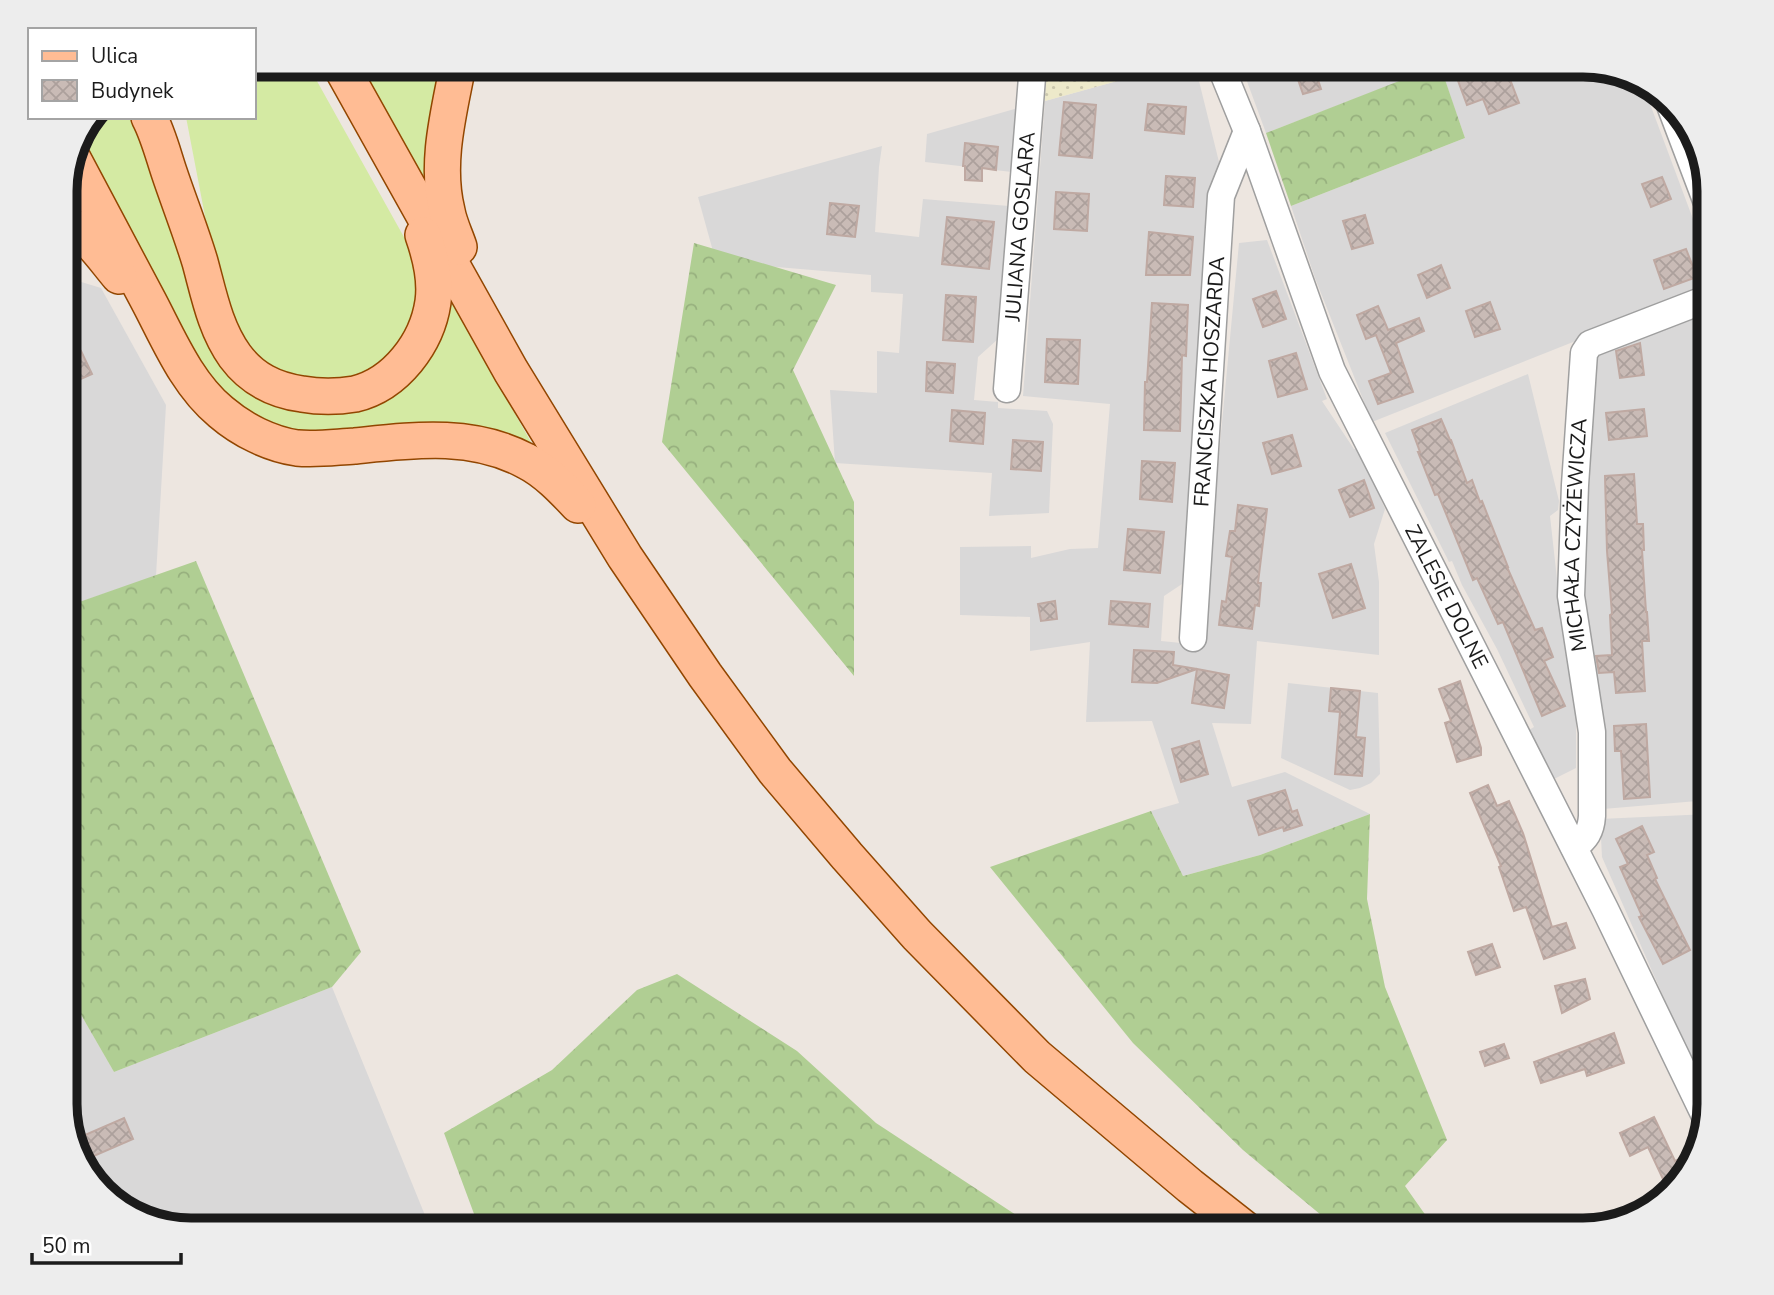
<svg xmlns="http://www.w3.org/2000/svg" width="1774" height="1295" font-family="'Nunito Sans',sans-serif">
	<style>
		.residential { fill: #d9d8d8 }
		.farmland { fill: url(#farmland-dots) }
		.grass { fill: #d4eaa3 }
		.forest { fill: url(#forest-crowns) }
		.building { fill: url(#building-cross-hatch); stroke: #bfa9a2; stroke-width: 2 }
		.lines { fill: none; stroke-linecap: round; stroke-linejoin: round }
		.minor-casing { stroke: #9f9f9f; stroke-width: 29 }
		.major-casing { stroke: #924600; stroke-width: 38 }
		.minor { stroke: #fff; stroke-width: 26 }
		.major { stroke: #ffbc94; stroke-width: 35 }
		.labels { text-anchor: middle; dominant-baseline: central; stroke-width: 7; stroke-linejoin: round; paint-order: stroke }
		.street-label { font-size: 21px; fill: #1b1b1b; stroke: #fff }
		.rim { fill: none; stroke: #1b1b1b; stroke-width: 9 }
	</style>
	<defs>
		<pattern id="farmland-dots" width="8" height="8" patternUnits="userSpaceOnUse" patternTransform="scale(1.75)"><rect width="8" height="8" fill="#ede9ca"/><path d="M2 2h.1M6 6h.1" fill="none" stroke="#cbc7ad" stroke-width="1.8" stroke-linecap="round"/></pattern>
		<pattern id="forest-crowns" width="20" height="18" patternUnits="userSpaceOnUse" patternTransform="scale(1.75)"><rect width="20" height="18" fill="#b0ce93"/><path d="M2 6a3 3 0 1 1 6 0M12 15a3 3 0 1 1 6 0" fill="none" stroke="#97b07e"/></pattern>
		<pattern id="building-cross-hatch" width="8" height="8" patternUnits="userSpaceOnUse" patternTransform="scale(1.75)"><rect width="8" height="8" fill="#c9bbb6"/><path d="M0 0l8 8M0 8l8-8" fill="none" stroke="#aca09c"/></pattern>
	</defs>
	<rect width="100%" height="100%" fill="#ede6e0"/>
	<!-- residential -->
	<g class="residential">
		<path d="M1175,65H1195L1219,162L1185,582L1164,596L1161,641L1201,645L1239,243L1267,240L1327,399L1322,401L1354,449L1359,448L1385,509L1374,544L1379,582V655L1257,641L1251,724L1212,723L1232,787L1285,772L1370,814L1260,855L1183,876L1151,811L1179,803L1152,721L1086,722L1090,642L1030,651V617L960,615V547L1031,546V558L1070,549L1098,548L1110,404L1023,396L1045,101Z"/>
		<path d="M1241,65H1583L1643,85L1709,262V288L1372,422L1315,278L1291,206L1465,138L1440,66L1266,133Z"/>
		<path d="M1018,108L1012,172L925,162L927,134Z"/>
		<path d="M882,146L879,167L875,232L919,237L923,199L1009,206L998,339L978,357L974,400L998,402V408L1047,411L1053,424L1049,513L989,516L992,473L835,463L830,390L877,393V351L899,353L903,294L871,292V275L716,262L698,197Z"/>
		<path d="M65,277L101,288L166,405L156,576L65,607Z"/>
		<path d="M1709,305V800L1603,809L1580,588L1592,350Z"/>
		<path d="M1528,374L1559,501L1558,510L1550,516L1560,606L1576,715V768L1554,779L1529,730L1534,727L1497,649L1462,585L1452,561L1449,562L1385,433Z"/>
		<path d="M1288,683L1378,693L1380,774L1371,783L1360,788L1350,790L1281,758Z"/>
		<path d="M1709,814V1091L1681,1037L1602,857L1600,819Z"/>
		<path d="M65,987L114,1072L332,987L431,1230H191L115,1204L81,1167L65,1112Z"/>
	</g>
	<!-- farmland -->
	<path class="farmland" d="M1046,65H1125L1128,78L1045,101Z"/>
	<!-- grass -->
	<g class="grass">
		<path d="M254,65H308L419,264L414,324L376,371L313,390L240,350L209,237L186,117H254Z"/>
		<path d="M360,65H446L425,182Z"/>
		<path d="M92,117H133L204,324L339,410L447,294L540,458L336,438L251,421L201,375L75,144L78,136Z"/>
	</g>
	<!-- forest -->
	<g class="forest">
		<path d="M1440,65L1465,138L1291,206L1266,133Z"/>
		<path d="M694,243L836,285L793,370L854,502V676L662,442Z"/>
		<path d="M196,561L361,952L332,987L114,1072L65,987V607Z"/>
		<path d="M1151,811L1183,876L1260,855L1370,814L1367,899L1385,987L1447,1140L1405,1186L1436,1230H1339L1243,1150L1133,1043L990,867Z"/>
		<path d="M677,974L797,1051L876,1123L1039,1230H480L444,1133L552,1070L637,990Z"/>
	</g>
	<!-- building -->
	<g class="building">
		<path d="M1293,65H1313L1321,89L1303,94Z"/>
		<path d="M1470,65H1501L1503,70L1506,69L1519,103L1489,114L1483,99L1467,105L1454,70Z"/>
		<path d="M1064,102L1096,105L1092,158L1059,155Z"/>
		<path d="M1148,104L1186,107L1184,134L1145,130Z"/>
		<path d="M965,143L998,147L996,170L982,168V181L965,180V166H963Z"/>
		<path d="M1166,176L1195,178L1193,207L1164,205Z"/>
		<path d="M1662,177L1671,199L1651,207L1642,184Z"/>
		<path d="M1056,192L1089,194L1087,231L1054,229Z"/>
		<path d="M830,203L859,206L855,237L827,234Z"/>
		<path d="M1365,215L1373,243L1352,249L1343,221Z"/>
		<path d="M947,217L994,222L989,269L942,264Z"/>
		<path d="M1149,232L1193,237L1190,275H1146Z"/>
		<path d="M1686,249L1697,277L1664,289L1654,260Z"/>
		<path d="M1441,265L1450,288L1427,298L1418,275Z"/>
		<path d="M1276,291L1286,319L1263,327L1253,299Z"/>
		<path d="M946,295L976,297L973,342L943,340Z"/>
		<path d="M1490,302L1500,329L1475,337L1466,311Z"/>
		<path d="M1152,303L1188,305L1186,356L1182,355L1180,431L1144,430L1145,382H1147Z"/>
		<path d="M1378,306L1388,330L1419,318L1424,331L1396,343L1413,392L1378,404L1369,381L1391,373L1376,335L1366,339L1357,315Z"/>
		<path d="M1047,339L1080,340L1078,384L1045,382Z"/>
		<path d="M1640,343L1644,375L1620,378L1616,351Z"/>
		<path d="M81,351L92,374L65,386V358Z"/>
		<path d="M1296,353L1307,389L1278,397L1269,361Z"/>
		<path d="M927,362L955,364L953,393L926,391Z"/>
		<path d="M1644,409L1647,436L1609,440L1606,413Z"/>
		<path d="M952,410L985,413L983,444L950,441Z"/>
		<path d="M1441,419L1450,440H1451L1467,483L1472,480L1480,502L1482,501L1508,567H1507L1535,630L1542,628L1553,657L1544,661L1565,706L1542,716L1503,622L1498,624L1477,578L1473,580L1438,494L1435,495L1418,452H1420L1412,430Z"/>
		<path d="M1292,435L1301,466L1272,474L1263,443Z"/>
		<path d="M1013,440L1043,442L1041,471L1011,469Z"/>
		<path d="M1142,461L1175,463L1172,502L1140,499Z"/>
		<path d="M1634,474L1637,524H1643L1644,550H1642L1646,612H1647L1649,641H1642L1645,691L1616,693L1614,672L1599,673L1596,656L1612,655L1610,615L1612,614L1607,551L1605,476Z"/>
		<path d="M1364,480L1374,508L1350,517L1339,490Z"/>
		<path d="M1238,505L1267,509L1258,583H1261L1259,606L1255,605L1252,629L1219,625L1222,601L1226,602L1232,557L1226,556L1230,531H1235Z"/>
		<path d="M1128,529L1164,532L1160,573L1124,570Z"/>
		<path d="M1351,564L1365,608L1333,618L1319,574Z"/>
		<path d="M1055,601L1057,619L1041,621L1038,604Z"/>
		<path d="M1111,601L1150,604L1148,627L1109,624Z"/>
		<path d="M1134,650L1174,652L1173,665L1197,669L1157,683L1132,682Z"/>
		<path d="M1197,669L1229,675L1224,708L1192,703Z"/>
		<path d="M1460,681L1481,748V755L1457,762L1445,723L1451,721L1439,689Z"/>
		<path d="M1331,688L1360,691L1356,737L1365,738L1362,776L1335,774L1340,712L1329,711Z"/>
		<path d="M1646,724L1650,797L1624,799L1621,751H1615L1614,726Z"/>
		<path d="M1199,741L1208,774L1181,782L1172,749Z"/>
		<path d="M1488,785L1497,806L1509,801L1523,833L1552,927L1566,923L1575,948L1544,959L1526,907L1514,911L1499,867L1501,866L1470,793Z"/>
		<path d="M1285,790L1292,812L1297,810L1302,825L1284,831L1283,827L1259,835L1248,801Z"/>
		<path d="M1642,826L1654,852L1647,855L1657,878L1655,879L1690,950L1663,964L1639,917L1642,916L1620,867L1628,864L1616,839Z"/>
		<path d="M1492,944L1500,967L1476,975L1468,952Z"/>
		<path d="M1585,979L1590,999L1562,1013L1555,986Z"/>
		<path d="M1614,1033L1624,1063L1587,1076L1585,1069L1541,1083L1534,1062Z"/>
		<path d="M1504,1044L1509,1058L1485,1066L1480,1052Z"/>
		<path d="M1654,1117L1675,1161L1693,1153L1683,1180L1669,1192L1648,1147L1630,1156L1620,1133Z"/>
		<path d="M124,1118L133,1139L87,1159L78,1138Z"/>
	</g>
	<g class="lines">
		<defs>
			<g id="minor">
				<path id="s1" d="M1220,65L1247,131L1332,371L1605,909L1705,1116"/>
				<path d="M1668,100L1709,208"/>
				<path id="s2" d="M1007,389L1033,65"/>
				<path id="s3" d="M1193,638L1221,196L1247,131"/>
				<path id="s4" d="M1574,847C1586,839 1591,831 1592,816V732L1571,596L1575,485L1584,353L1590,344L1709,298"/>
			</g>
			<g id="major">
				<path d="M340,65L511,371L625,557L705,675L775,771L847,856L917,935L1037,1057L1190,1186L1246,1230"/>
				<path d="M458,65C449,112 435,163 447,211C449,223 455,235 459,247"/>
				<path d="M149,117C158,134 163,154 169,172C179,202 191,232 200,262C209,295 215,328 235,356C252,379 274,390 302,394C319,397 337,397 355,394C396,384 427,343 433,302C436,281 430,255 423,235"/>
				<path d="M72,157C98,205 123,254 149,302C169,340 187,384 221,412C242,430 270,444 297,448C316,450 336,447 355,446C413,440 472,432 526,461C546,471 563,489 578,505"/>
				<path d="M65,222C88,234 103,257 119,276"/>
			</g>
		</defs>
		<!-- minor casing -->
		<use href="#minor" class="minor-casing"/>
		<!-- major casing -->
		<use href="#major" class="major-casing"/>
		<!-- minor -->
		<use href="#minor" class="minor"/>
		<!-- major -->
		<use href="#major" class="major"/>
	</g>
	<g class="labels">
		<!-- street labels -->
		<g class="street-label">
			<text stroke="none"><textPath href="#s2" startOffset="163">JULIANA GOSLARA</textPath></text>
			<text stroke="none"><textPath href="#s3" startOffset="257">FRANCISZKA HOSZARDA</textPath></text>
			<text stroke="none"><textPath href="#s4" startOffset="320">MICHAŁA CZYŻEWICZA</textPath></text>
			<text stroke="none"><textPath href="#s1" startOffset="579">ZALESIE DOLNE</textPath></text>
		</g>
	</g>
	<!-- crop -->
	<path d="M0 0H1774V1295H0ZM191 77H1583A114 114 0 0 1 1697 191V1104A114 114 0 0 1 1583 1218H191A114 114 0 0 1 77 1104V191A114 114 0 0 1 191 77Z" fill="#ededed" fill-rule="evenodd"/>
	<path class="rim" d="M191 77H1583A114 114 0 0 1 1697 191V1104A114 114 0 0 1 1583 1218H191A114 114 0 0 1 77 1104V191A114 114 0 0 1 191 77Z"/>
	<!-- legend -->
	<rect x="28" y="28" width="228" height="91" fill="#ffffff" stroke="#a4a4a4" stroke-width="2"/>
	<rect x="42" y="51" width="35" height="10" fill="#ffbc94" stroke="#a4a4a4" stroke-width="2"/>
	<text x="91" y="63" font-size="21" fill="#1b1b1b">Ulica</text>
	<rect x="42" y="80" width="35" height="21" fill="url(#building-cross-hatch)" stroke="#a4a4a4" stroke-width="2"/>
	<text x="91" y="98" font-size="21" fill="#1b1b1b">Budynek</text>
	<!-- scale -->
	<path d="M32 1253v10h149v-10" fill="none" stroke="#1b1b1b" stroke-width="3.5"/>
	<text x="42" y="1253" font-size="21" fill="#1b1b1b" stroke="#ffffff" stroke-width="5" paint-order="stroke">50 m</text>
</svg>
